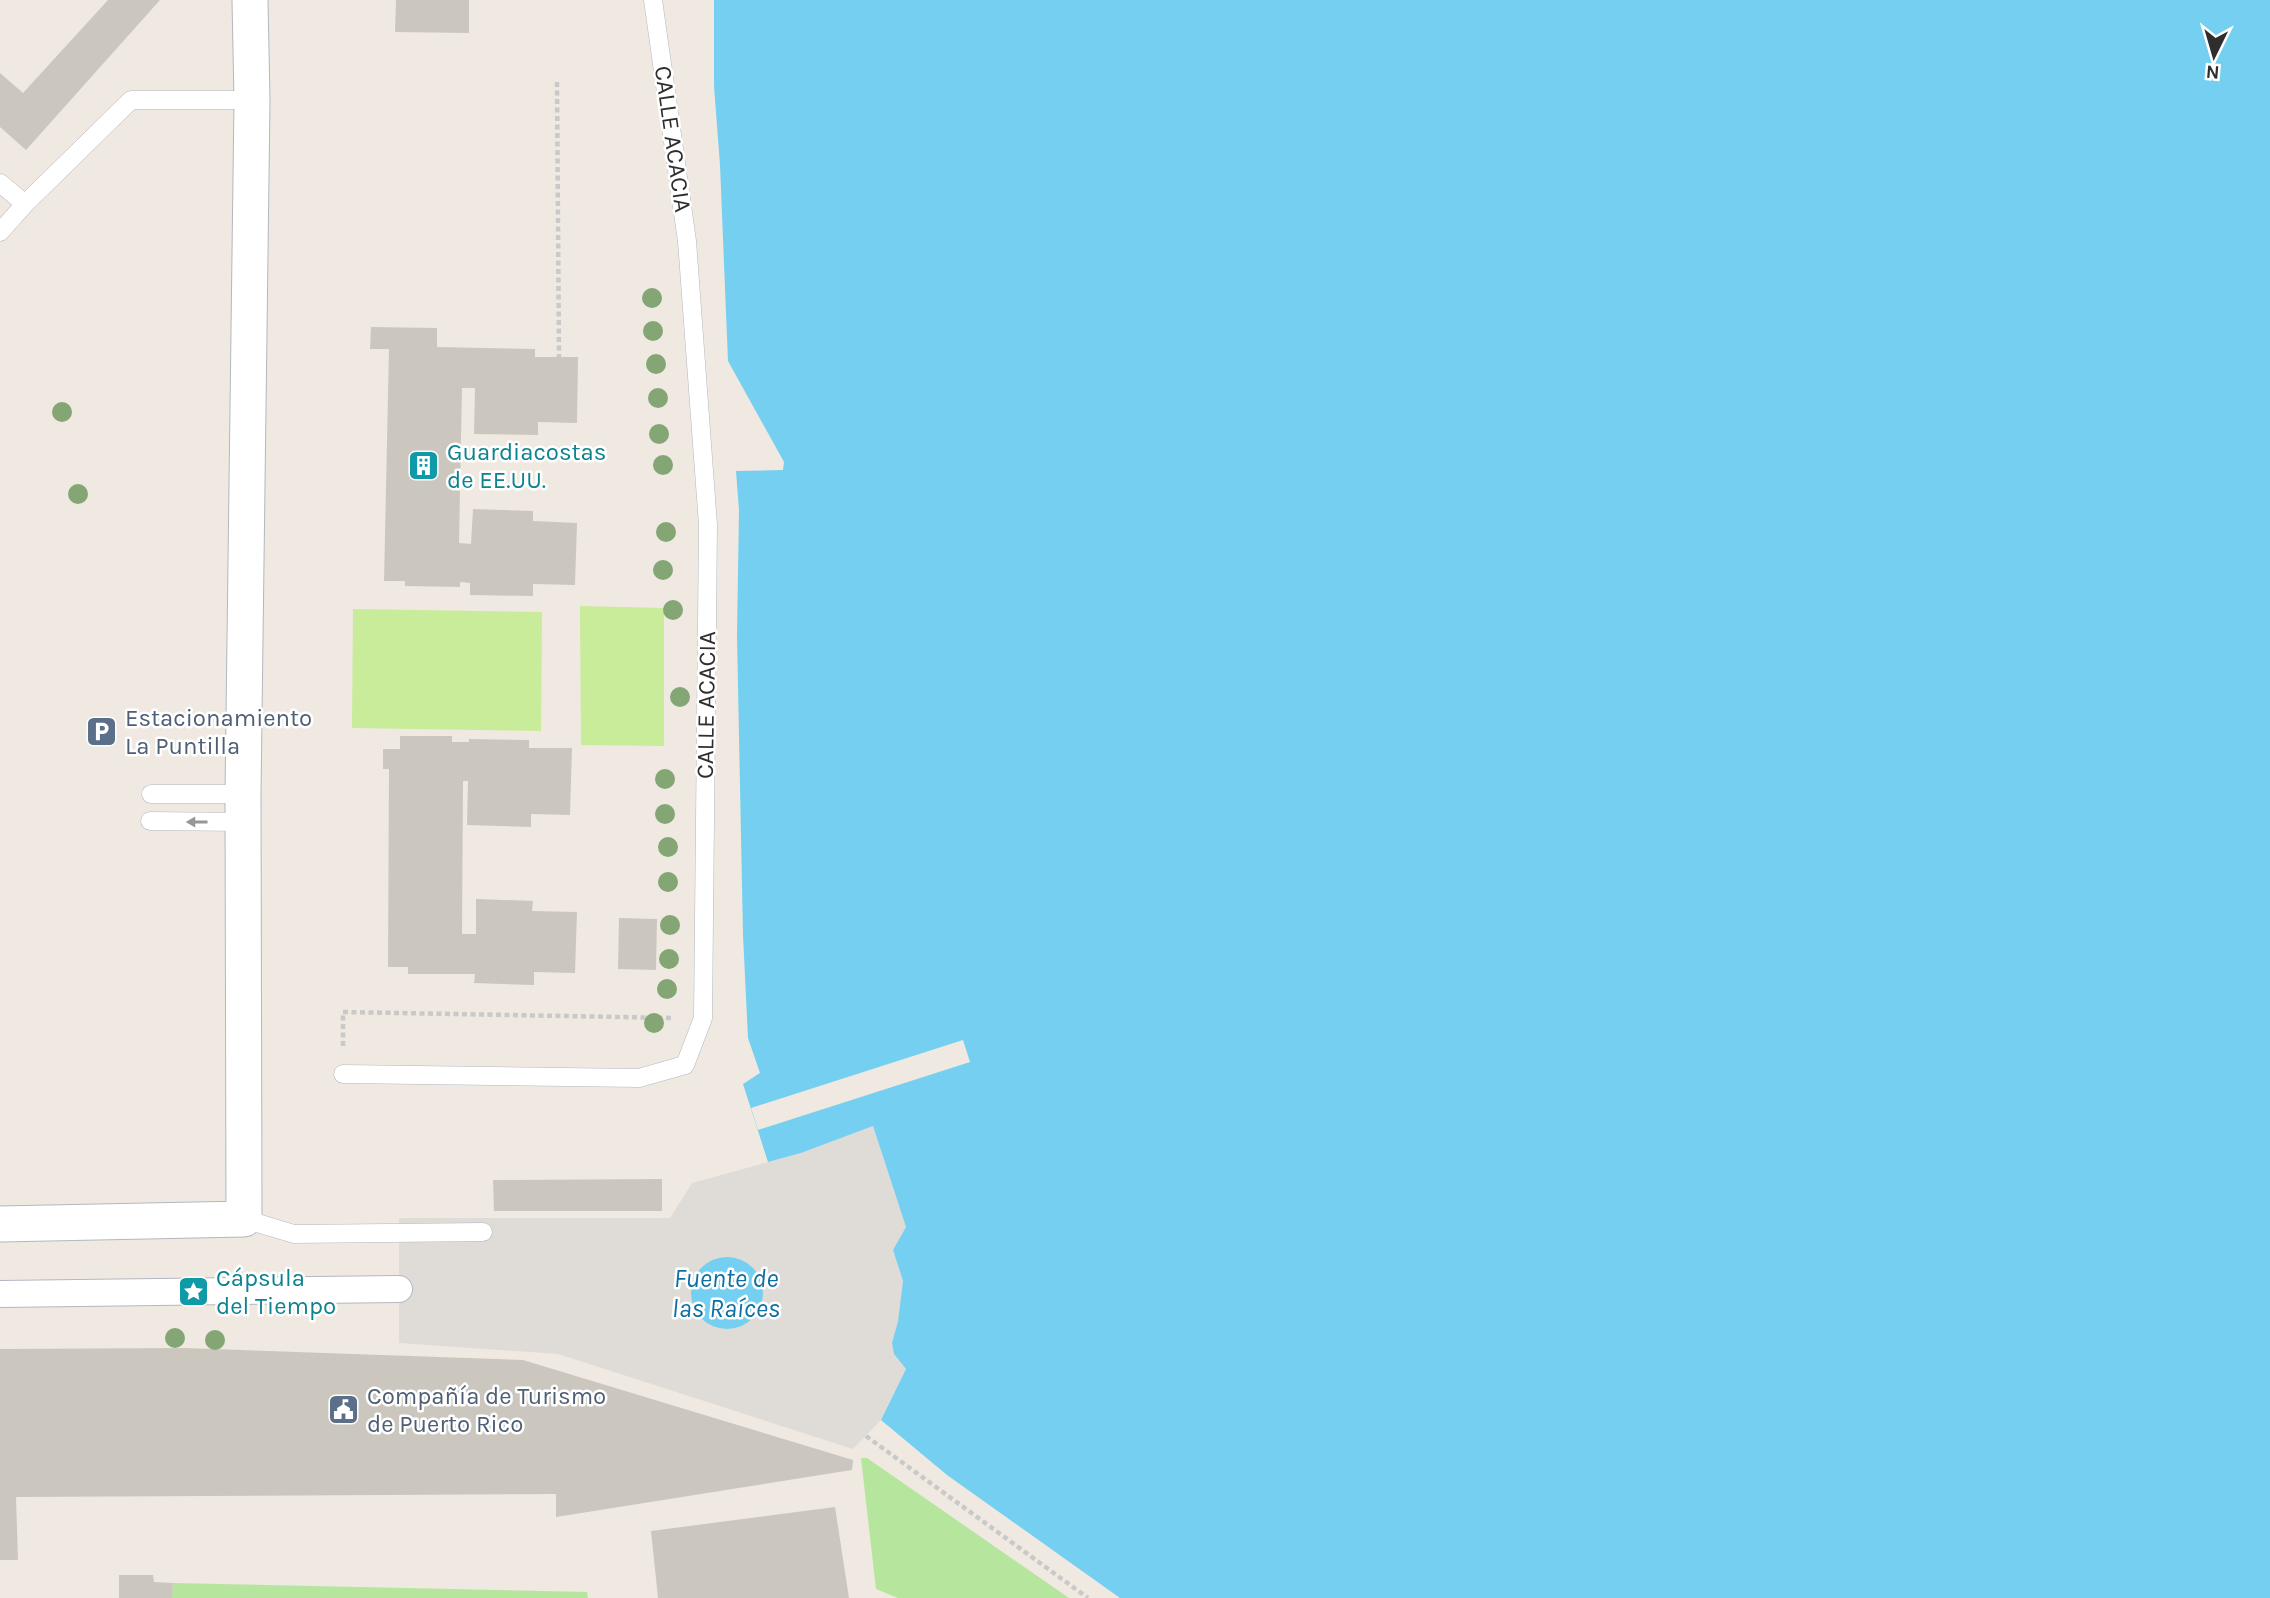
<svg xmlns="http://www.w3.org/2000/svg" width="2270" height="1598" font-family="Karla,sans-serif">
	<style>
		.green { fill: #b6e59e }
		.pitch { fill: #c9ec9a }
		.plaza { fill: #dfdcd8 }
		.water { fill: #75cff0 }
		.pier { fill: #efe9e1 }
		.building { fill: #cbc7bf }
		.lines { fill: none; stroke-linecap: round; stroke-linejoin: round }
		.service-casing { stroke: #b4b7c1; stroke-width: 19 }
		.pedestrian-casing { stroke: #b4b7c1; stroke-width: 28 }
		.minor-casing { stroke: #b4b7c1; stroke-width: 37 }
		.path { stroke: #c9c9c9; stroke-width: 4.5; stroke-dasharray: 5 3.5; stroke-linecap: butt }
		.service { stroke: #fff; stroke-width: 18 }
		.pedestrian { stroke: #fff; stroke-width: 26 }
		.minor { stroke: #fff; stroke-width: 35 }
		.tree { fill: #84a574 }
		.oneway { fill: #969696 }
		.labels { text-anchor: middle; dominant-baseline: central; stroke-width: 5; stroke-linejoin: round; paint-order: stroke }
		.street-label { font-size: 24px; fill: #2e2e2e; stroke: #fff }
		.culture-label { font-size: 24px; fill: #0d838f; stroke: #fff; text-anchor: start }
		.service-label { font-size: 24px; fill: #4e5e75; stroke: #fff; text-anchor: start }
		.water-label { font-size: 26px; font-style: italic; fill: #0d6fa3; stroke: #fff }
	</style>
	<rect width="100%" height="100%" fill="#efe9e1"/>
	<!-- green -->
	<g class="green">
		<path d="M861,1458H867L1069,1598H898L876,1589Z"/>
		<path d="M173,1583L587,1592L588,1598H172Z"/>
	</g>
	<!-- pitch -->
	<g class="pitch">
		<path d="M580,606L664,608V746L581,745Z"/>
		<path d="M353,609L542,612L541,731L352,728Z"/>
	</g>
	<!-- plaza -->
	<path class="plaza" d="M873,1126L906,1227L893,1250L903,1281L898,1321L892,1343L894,1354L906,1369L881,1420L853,1449L558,1354L399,1343V1218H670L692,1183L801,1153Z"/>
	<!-- water -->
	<g class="water">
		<path d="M714,0H2270V1598H1120L947,1475L881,1420L906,1369L894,1354L892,1343L898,1321L903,1281L893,1250L906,1227L873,1126L801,1153L768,1162L743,1084L760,1073L748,1038L743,935L737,635L739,510L736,471L783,470L784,462L728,361L720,165L714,86Z"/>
		<circle cx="727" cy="1293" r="36"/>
	</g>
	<!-- pier -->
	<path class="pier" d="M963,1040L970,1062L758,1130L751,1108Z"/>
	<!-- building -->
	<g class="building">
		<path d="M108,0H160L26,150L0,127V73L23,93Z"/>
		<path d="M396,0H469V33L395,32Z"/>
		<path d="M371,327L437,328V347L535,349V357H578L577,423L538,422V435L474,434L475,388H462L459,543L471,544L473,509L533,511V521L577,523L575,585L533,584V596L470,595V583L460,582V587L405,586V581H384L389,349H370Z"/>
		<path d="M400,736H452V742H469V739L529,740V748H572L570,815L531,814V827L467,825L468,781H463L462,934H476V899L533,901L532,911L577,912L575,973L534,972V985L474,983L475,974H408V967H388L389,769H383V749H400Z"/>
		<path d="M619,918L657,919L656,970L618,969Z"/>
		<path d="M662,1179V1211H494L493,1180Z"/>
		<path d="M185,1348L523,1360L853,1460L852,1470L556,1517V1494L16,1497L18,1560H0V1349Z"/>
		<path d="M835,1507L849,1598H658L651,1531Z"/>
		<path d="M119,1575H153L154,1582L173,1583L172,1598H119Z"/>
	</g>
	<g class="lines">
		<defs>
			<g id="service">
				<path d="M0,183L25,204"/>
				<path d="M0,232L25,204L131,100H252"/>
				<path d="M151,794H243"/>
				<path d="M150,821L243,822"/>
				<path d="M343,1074L639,1078L685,1065L703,1018L708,525L687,241L653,0"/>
				<path d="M244,1219L294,1234L483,1232"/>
			</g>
			<path id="pedestrian" d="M0,1294L399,1289"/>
			<path id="minor" d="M0,1224L244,1219L243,794L252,100L250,0"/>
		</defs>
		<!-- service casing -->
		<use href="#service" class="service-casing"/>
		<!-- pedestrian casing -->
		<use href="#pedestrian" class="pedestrian-casing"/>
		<!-- minor casing -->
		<use href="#minor" class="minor-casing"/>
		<!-- path -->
		<g class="path">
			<path d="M557,82L559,357"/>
			<path d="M343,1046V1012L674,1018"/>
			<path d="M866,1436L1088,1598"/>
		</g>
		<!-- service -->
		<use href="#service" class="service"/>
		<!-- pedestrian -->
		<use href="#pedestrian" class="pedestrian"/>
		<!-- minor -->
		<use href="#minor" class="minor"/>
	</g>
	<!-- trees -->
	<g class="tree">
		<circle cx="652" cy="298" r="10"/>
		<circle cx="653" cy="331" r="10"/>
		<circle cx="656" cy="364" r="10"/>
		<circle cx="658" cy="398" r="10"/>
		<circle cx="62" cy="412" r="10"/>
		<circle cx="659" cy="434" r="10"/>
		<circle cx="663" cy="465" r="10"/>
		<circle cx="78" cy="494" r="10"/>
		<circle cx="666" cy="532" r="10"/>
		<circle cx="663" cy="570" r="10"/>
		<circle cx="673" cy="610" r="10"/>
		<circle cx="680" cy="697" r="10"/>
		<circle cx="665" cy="779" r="10"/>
		<circle cx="665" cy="814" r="10"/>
		<circle cx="668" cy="847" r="10"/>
		<circle cx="668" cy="882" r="10"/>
		<circle cx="670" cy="925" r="10"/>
		<circle cx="669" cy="959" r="10"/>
		<circle cx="667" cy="989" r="10"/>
		<circle cx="654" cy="1023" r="10"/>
		<circle cx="175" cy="1338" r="10"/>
		<circle cx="215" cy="1340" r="10"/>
	</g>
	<!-- one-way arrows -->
	<defs><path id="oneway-solid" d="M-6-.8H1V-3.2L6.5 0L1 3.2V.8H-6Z" transform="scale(1.75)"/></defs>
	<use class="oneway" href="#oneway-solid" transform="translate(197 822) rotate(-180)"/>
	<!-- icons -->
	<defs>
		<symbol id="building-square" viewBox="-11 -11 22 22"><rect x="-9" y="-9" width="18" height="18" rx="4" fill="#0f9aa8" stroke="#fff"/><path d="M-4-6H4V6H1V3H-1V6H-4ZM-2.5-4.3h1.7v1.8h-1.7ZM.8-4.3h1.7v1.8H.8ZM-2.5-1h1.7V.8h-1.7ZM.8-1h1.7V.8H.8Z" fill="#fff"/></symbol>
		<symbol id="parking-square" viewBox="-11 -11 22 22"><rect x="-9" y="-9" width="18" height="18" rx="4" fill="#5c6f8a" stroke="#fff"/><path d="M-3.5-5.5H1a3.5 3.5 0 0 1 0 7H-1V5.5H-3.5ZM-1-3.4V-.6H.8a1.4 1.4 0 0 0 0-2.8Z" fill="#fff"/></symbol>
		<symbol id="sight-square" viewBox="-11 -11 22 22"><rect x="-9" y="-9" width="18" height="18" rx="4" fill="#0f9aa8" stroke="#fff"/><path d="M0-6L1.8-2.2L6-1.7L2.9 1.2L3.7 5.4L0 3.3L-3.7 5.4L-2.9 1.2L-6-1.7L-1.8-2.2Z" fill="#fff"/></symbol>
		<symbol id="civic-square" viewBox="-11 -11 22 22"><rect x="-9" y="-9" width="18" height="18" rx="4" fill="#5c6f8a" stroke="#fff"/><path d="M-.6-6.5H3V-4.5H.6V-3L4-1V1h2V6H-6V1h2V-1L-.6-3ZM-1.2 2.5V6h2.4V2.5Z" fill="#fff"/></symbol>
	</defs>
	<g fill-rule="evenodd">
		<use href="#building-square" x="406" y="448" width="35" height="35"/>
		<use href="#parking-square" x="84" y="714" width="35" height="35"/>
		<use href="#sight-square" x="176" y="1274" width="35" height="35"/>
		<use href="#civic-square" x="326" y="1392" width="35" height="35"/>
	</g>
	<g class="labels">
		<!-- street labels -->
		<g class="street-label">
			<text transform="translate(673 139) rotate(82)">CALLE ACACIA</text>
			<text transform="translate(706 705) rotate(-89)">CALLE ACACIA</text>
		</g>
		<!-- culture labels -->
		<g class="culture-label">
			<text x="447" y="452">Guardiacostas<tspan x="447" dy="28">de EE.UU.</tspan></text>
			<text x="216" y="1278">Cápsula<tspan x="216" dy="28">del Tiempo</tspan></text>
		</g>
		<!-- service labels -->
		<g class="service-label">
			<text x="125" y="718">Estacionamiento<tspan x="125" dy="28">La Puntilla</tspan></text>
			<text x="367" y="1396">Compañía de Turismo<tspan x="367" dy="28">de Puerto Rico</tspan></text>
		</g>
		<!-- water labels -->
		<g class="water-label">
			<text x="726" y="1278">Fuente de<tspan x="726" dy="30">las Raíces</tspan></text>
		</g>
	</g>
	<!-- north arrow -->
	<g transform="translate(2214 56) rotate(185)" stroke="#ffffff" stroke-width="5" paint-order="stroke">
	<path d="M0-5L12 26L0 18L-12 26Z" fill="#2e2e2e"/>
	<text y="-10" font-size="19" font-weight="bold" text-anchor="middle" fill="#2e2e2e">N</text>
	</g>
</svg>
